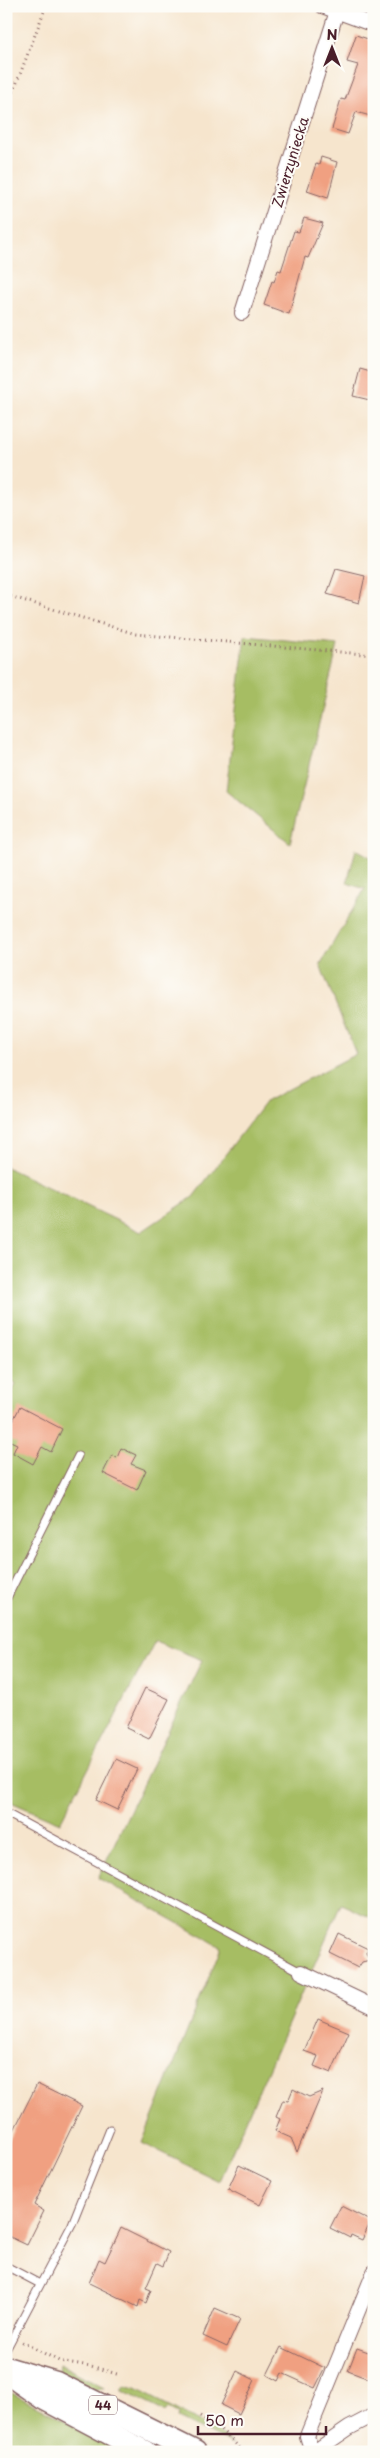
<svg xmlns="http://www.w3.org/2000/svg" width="380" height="2458" font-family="'Playpen Sans',sans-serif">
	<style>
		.green { fill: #a6bd63; stroke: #786e47 }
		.building { fill: #f0a081 }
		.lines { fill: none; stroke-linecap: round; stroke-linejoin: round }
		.lane-casing { stroke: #866464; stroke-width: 9 }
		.street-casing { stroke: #866464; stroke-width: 16 }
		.primary-casing { stroke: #866464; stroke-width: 25 }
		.path { stroke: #866464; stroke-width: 3; stroke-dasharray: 1 4; stroke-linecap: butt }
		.lane { stroke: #fff; stroke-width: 7 }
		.street { stroke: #fff; stroke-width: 14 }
		.primary { stroke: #fff; stroke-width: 22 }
		.labels { text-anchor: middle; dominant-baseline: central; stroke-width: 4; stroke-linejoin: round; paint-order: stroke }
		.shield { fill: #fdfcf7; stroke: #806168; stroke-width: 1 }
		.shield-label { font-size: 12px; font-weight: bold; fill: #4a1f2b }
		.street-label { font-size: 14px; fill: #4a1f2b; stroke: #fdfcf7 }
	</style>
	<rect width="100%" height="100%" fill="#fdfcf7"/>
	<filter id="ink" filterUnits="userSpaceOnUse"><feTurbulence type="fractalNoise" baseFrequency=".02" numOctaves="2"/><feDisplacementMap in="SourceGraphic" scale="10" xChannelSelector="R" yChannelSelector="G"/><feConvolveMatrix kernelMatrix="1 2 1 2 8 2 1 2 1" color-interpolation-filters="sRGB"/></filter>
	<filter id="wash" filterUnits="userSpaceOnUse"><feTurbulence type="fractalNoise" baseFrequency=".0096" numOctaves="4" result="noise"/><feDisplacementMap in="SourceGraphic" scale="20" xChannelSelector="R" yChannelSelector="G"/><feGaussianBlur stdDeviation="1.12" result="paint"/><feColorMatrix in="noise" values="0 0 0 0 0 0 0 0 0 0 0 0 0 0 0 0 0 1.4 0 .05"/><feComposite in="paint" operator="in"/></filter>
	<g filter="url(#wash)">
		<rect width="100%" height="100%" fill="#f6e5cd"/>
		<!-- green -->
		<g class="green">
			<path d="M245,636L338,645L290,843L226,791Z"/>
			<path d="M356,849L374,859V1919L341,1904L219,2181L142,2143L221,1947L98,1878L202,1660L155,1641L60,1823L6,1800V1405L16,1384L6,1380V1167L141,1232L193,1197L266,1101L356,1054L320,965L365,889L347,883Z"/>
			<path d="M59,2364L104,2387L94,2390L58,2372Z"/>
			<path d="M124,2386L136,2389L204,2424L206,2427L209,2425L233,2445L178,2418L179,2414L168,2408L165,2412L121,2390Z"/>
			<path d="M6,2390L125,2452H6Z"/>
		</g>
		<g id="blocks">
			<!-- building -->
			<g class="building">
				<path d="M356,35L374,41V117L356,112L348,134L332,129L341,99L345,100L358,65L347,62Z"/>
				<path d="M321,157L337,162L328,198L307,191L316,164L319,165Z"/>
				<path d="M304,218L323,223L308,258L305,257L289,314L264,305L272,281L274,282L278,270L281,271L294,231L299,232Z"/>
				<path d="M360,369L374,373V401L353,396Z"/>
				<path d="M336,569L365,576L359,603L327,594Z"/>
				<path d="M20,1407L62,1429L51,1452L42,1447L33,1464L13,1453L17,1444L6,1439V1433Z"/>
				<path d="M121,1448L136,1455L131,1464L146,1470L137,1490L103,1473L112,1455L117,1458Z"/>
				<path d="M145,1688L169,1699L149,1739L126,1728Z"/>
				<path d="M116,1759L137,1769L117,1810L96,1800Z"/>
				<path d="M339,1934L368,1948L366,1953L370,1960L362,1962L358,1968L330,1954Z"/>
				<path d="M318,2019L349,2032L331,2073L314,2066L318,2056L304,2051Z"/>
				<path d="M37,2084L82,2106L34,2205L44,2211L27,2245L6,2235V2146Z"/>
				<path d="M293,2089L309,2097L323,2091L297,2152L291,2138L275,2131L280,2119L276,2117L283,2100L288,2101Z"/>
				<path d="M239,2165L272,2181L260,2205L228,2189Z"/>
				<path d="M341,2206L371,2221L362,2240L351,2235L350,2238L330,2228Z"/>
				<path d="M121,2228L169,2252L163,2266L157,2263L146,2288L151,2290L146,2303L140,2300L138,2307L89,2283L99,2259L105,2262Z"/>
				<path d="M215,2308L240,2319L227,2347L203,2336Z"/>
				<path d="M281,2347L325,2368L315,2388L282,2373L278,2381L267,2375Z"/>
				<path d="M357,2348L374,2354V2381L348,2371Z"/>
				<path d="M237,2371L255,2380L239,2414L221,2405Z"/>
			</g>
		</g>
	</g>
	<g filter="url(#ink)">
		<use href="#blocks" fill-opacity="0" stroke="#866464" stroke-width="1"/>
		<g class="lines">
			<defs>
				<g id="lane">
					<path d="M6,1600L78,1456"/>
					<path d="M6,1813L301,1972"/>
					<path d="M6,2266L40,2284"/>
					<path d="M6,2350L72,2224L110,2129"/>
				</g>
				<g id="street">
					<path d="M322,6L374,25"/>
					<path d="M242,313L337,11"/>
					<path d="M301,1972L374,2007"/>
					<path d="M312,2452L307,2436L374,2272"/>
					<path d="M314,2452L349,2428L374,2415"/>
				</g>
				<g id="primary">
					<path d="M6,2368L56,2383L195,2452"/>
					<path d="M13,2377L43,2398L145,2452"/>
				</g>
			</defs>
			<!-- lane casing -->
			<use href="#lane" class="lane-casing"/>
			<!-- street casing -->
			<use href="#street" class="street-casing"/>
			<!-- primary casing -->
			<use href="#primary" class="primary-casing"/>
			<!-- path -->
			<g class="path">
				<path d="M6,111L46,6"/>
				<path d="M6,595L136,634L374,655"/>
				<path d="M22,2342L59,2361L91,2366L120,2375"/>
				<path d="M200,2416L218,2427L244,2452"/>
				<path d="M89,2452L92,2445"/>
			</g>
			<!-- lane -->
			<use href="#lane" class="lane"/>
			<!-- street -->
			<use href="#street" class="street"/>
			<!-- primary -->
			<use href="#primary" class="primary"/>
		</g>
	</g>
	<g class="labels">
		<!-- shield labels -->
		<rect class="shield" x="89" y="2395.5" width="28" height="19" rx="4"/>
		<g class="shield-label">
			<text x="103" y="2405">44</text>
		</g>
		<!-- street labels -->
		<g class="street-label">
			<text transform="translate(290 162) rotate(-73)">Zwierzyniecka</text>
		</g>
	</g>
	<!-- margin -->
	<rect width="380" height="2458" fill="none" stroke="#fdfcf7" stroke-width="25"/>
	<!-- north arrow -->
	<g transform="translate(332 48)" stroke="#fdfcf7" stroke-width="4" paint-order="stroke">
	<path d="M0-4L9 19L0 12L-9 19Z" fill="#4a1f2b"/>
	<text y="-8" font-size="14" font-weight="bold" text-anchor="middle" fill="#4a1f2b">N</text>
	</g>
	<!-- scale -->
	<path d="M198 2426v8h128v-8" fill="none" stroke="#4a1f2b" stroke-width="2.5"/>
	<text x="205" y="2426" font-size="15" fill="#4a1f2b" stroke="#fdfcf7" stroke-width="4" paint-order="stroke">50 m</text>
</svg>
